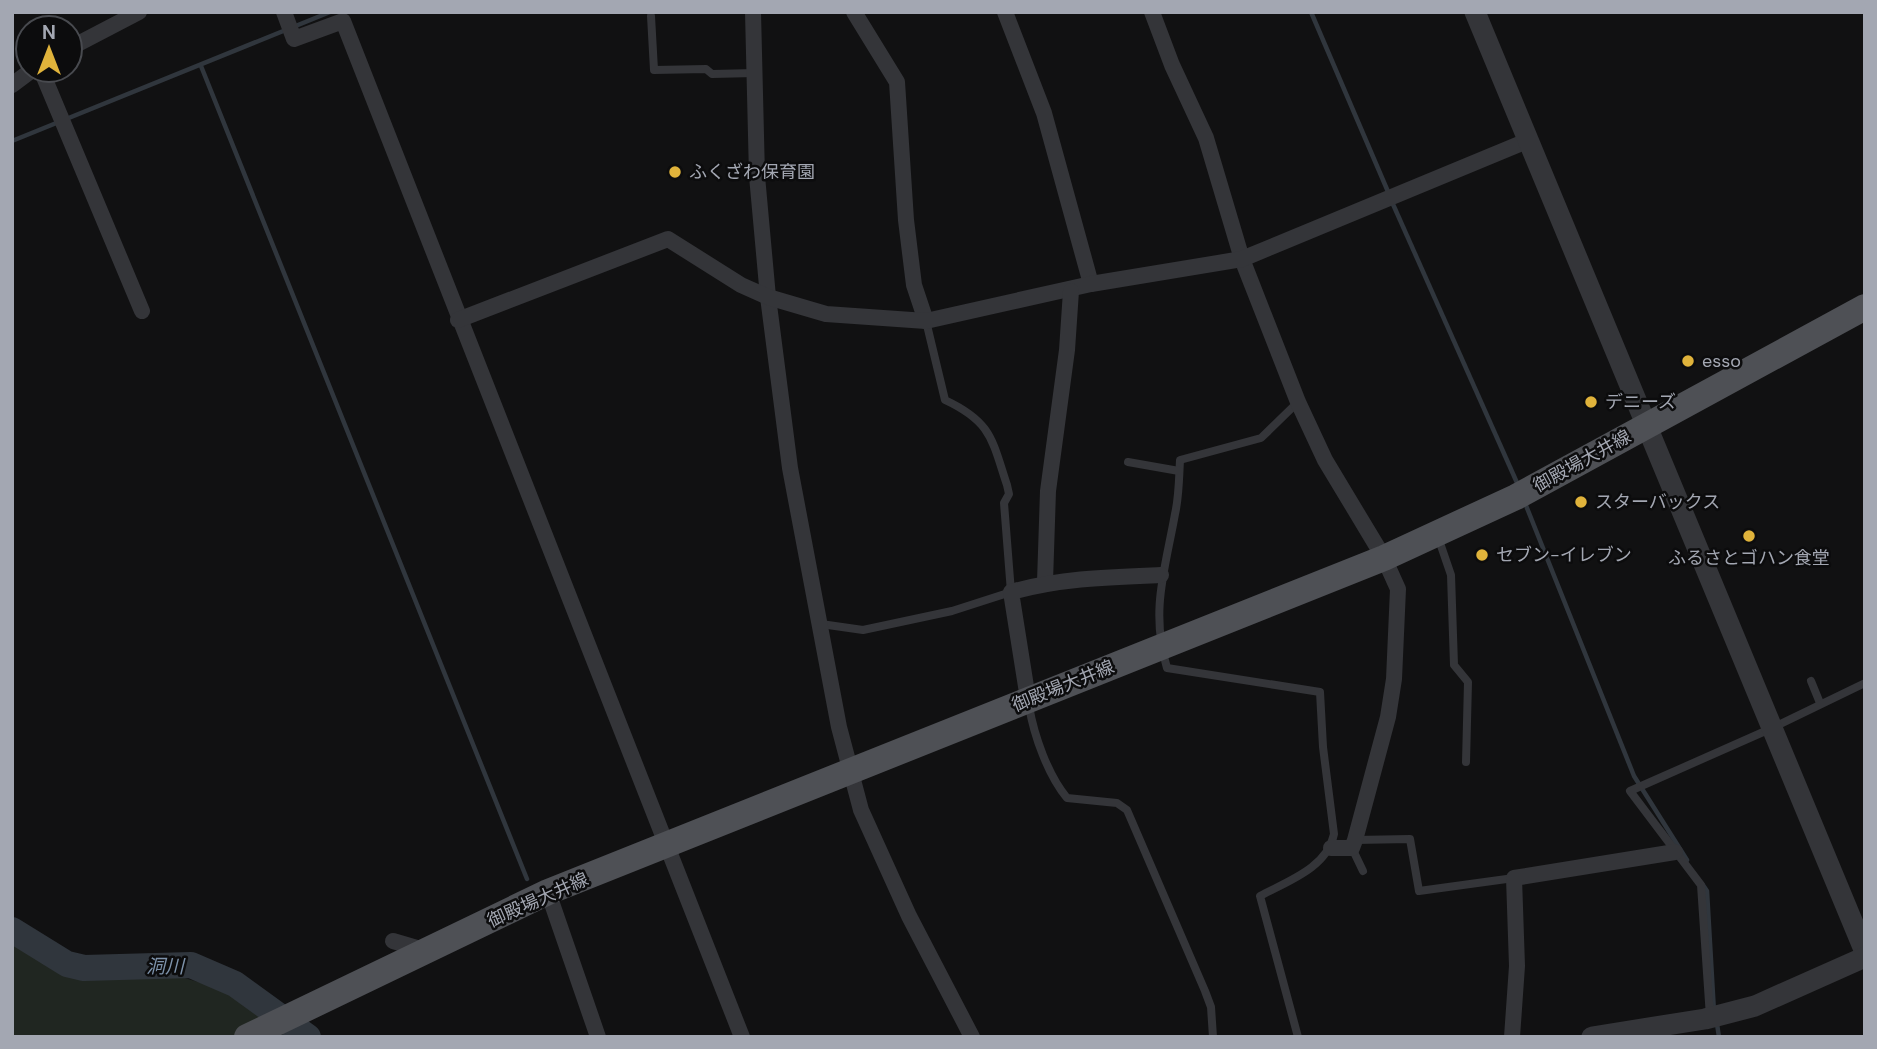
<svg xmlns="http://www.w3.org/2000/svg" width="1877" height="1049" font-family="'DM Sans','Noto Sans JP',sans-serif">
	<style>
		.green { fill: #202621 }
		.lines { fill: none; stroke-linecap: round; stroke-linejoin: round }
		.stream { stroke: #30363d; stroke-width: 4.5 }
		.river { stroke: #30363d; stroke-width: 26 }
		.service { stroke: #343539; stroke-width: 8 }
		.minor { stroke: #343539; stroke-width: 16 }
		.tertiary { stroke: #343539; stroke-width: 21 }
		.primary { stroke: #4e5055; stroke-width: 26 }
		.poi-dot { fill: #e0b33b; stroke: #0c0c0d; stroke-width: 2.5 }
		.labels { text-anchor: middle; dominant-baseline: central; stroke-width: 5; stroke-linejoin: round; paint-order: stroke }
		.poi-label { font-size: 18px; fill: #a3a7b2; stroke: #0c0c0d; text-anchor: start }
		.street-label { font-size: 18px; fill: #a3a7b2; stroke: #0c0c0d }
		.water-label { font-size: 19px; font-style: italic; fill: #7d92aa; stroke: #0c0c0d }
	</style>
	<rect width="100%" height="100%" fill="#111112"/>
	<!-- green -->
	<path class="green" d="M12,943L73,976L171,974L222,989L290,1037H12Z"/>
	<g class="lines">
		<!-- stream -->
		<g class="stream">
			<path d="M1311,12L1389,194"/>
			<path d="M201,66L527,879"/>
			<path d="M12,141L330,12"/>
			<path d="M1392,202L1518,485"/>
			<path d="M1525,503L1634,776L1687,860"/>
			<path d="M1703,885L1707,891L1714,1012"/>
			<path d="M1717,1024L1719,1037"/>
		</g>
		<!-- river -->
		<path class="river" d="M12,930L67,964L84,968L191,965L235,984L308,1037"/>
		<!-- service -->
		<g class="service">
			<path d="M651,16L654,70L706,69L712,74L755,73"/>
			<path d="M1298,402L1261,438L1180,460C1179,478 1179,497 1175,514C1165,570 1150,611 1167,668L1320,692L1323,747L1334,834C1327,868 1288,881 1260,896L1298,1037"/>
			<path d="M1128,462L1179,471"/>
			<path d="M1438,537L1451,575L1454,665L1468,682L1466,762"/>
			<path d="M821,624L863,630L952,611L1011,592L1004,503L1009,494L1007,485C992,440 992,422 945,400L926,321"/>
			<path d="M1811,681L1820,703"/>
			<path d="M1029,706C1034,736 1048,775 1067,798L1117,803L1127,810L1205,991L1211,1007L1213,1037"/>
			<path d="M1355,840L1410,839L1419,891L1514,878"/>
			<path d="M1352,848L1363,871"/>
			<path d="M1710,1017L1701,885L1630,791L1770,729L1865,683"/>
		</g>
		<!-- minor -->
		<g class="minor">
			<path d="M284,12L294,39L343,21L742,1037"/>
			<path d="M753,12L757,176L768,297L790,468L839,727L861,810L909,916L972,1037"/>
			<path d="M854,12L897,82L906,220L914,285L926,321"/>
			<path d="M1005,12L1044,113L1091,284"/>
			<path d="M1152,12L1172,65L1206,138L1242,259L1298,402L1325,460L1384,558L1398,589L1394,679L1388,717L1355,840L1352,848H1331"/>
			<path d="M70,48L139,12"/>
			<path d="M41,70L142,311"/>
			<path d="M12,85L32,70"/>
			<path d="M458,320L668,239L741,285L768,297L826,314L926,321L1091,284L1242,259L1527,141"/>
			<path d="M1045,582L1048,491L1067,350L1071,291"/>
			<path d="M1028,699L1011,592C1061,578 1110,577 1161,575"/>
			<path d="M548,892L598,1037"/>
			<path d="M393,941L427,951"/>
			<path d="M1512,1037L1517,966L1514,878L1675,852"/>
		</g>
		<!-- tertiary -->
		<g class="tertiary">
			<path d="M1475,12L1865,952"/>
			<path d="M1592,1037L1705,1019L1755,1006L1865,957"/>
		</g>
		<!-- primary -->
		<path class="primary" d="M247,1037L548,892L1384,558L1516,497L1865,307"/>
	</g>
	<!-- markers -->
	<g class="poi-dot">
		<circle cx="675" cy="172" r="7"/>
		<circle cx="1688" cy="361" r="7"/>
		<circle cx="1591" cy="402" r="7"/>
		<circle cx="1581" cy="502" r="7"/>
		<circle cx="1749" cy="536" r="7"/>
		<circle cx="1482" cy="555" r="7"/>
	</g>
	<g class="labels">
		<!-- poi labels -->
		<g class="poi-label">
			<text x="689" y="172">ふくざわ保育園</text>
			<text x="1702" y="361">esso</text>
			<text x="1605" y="402">デニーズ</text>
			<text x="1595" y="502">スターバックス</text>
			<text x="1496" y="555">セブン-イレブン</text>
			<text x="1749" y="558" text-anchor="middle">ふるさとゴハン食堂</text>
		</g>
		<!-- street labels -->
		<g class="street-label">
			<text transform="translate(1582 461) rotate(-29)">御殿場大井線</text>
			<text transform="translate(1063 686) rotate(-22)">御殿場大井線</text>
			<text transform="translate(538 900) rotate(-24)">御殿場大井線</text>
		</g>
		<!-- water labels -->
		<g class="water-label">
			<text x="165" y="966">洞川</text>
		</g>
	</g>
	<!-- border -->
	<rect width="1877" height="1049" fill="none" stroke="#a3a7b2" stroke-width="28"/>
	<!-- north arrow -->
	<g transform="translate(49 49)"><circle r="33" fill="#0c0c0d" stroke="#484a4f" stroke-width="2"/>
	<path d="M0-5L12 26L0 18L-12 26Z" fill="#e0b33b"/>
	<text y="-10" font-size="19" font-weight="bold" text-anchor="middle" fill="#a3a7b2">N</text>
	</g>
</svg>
